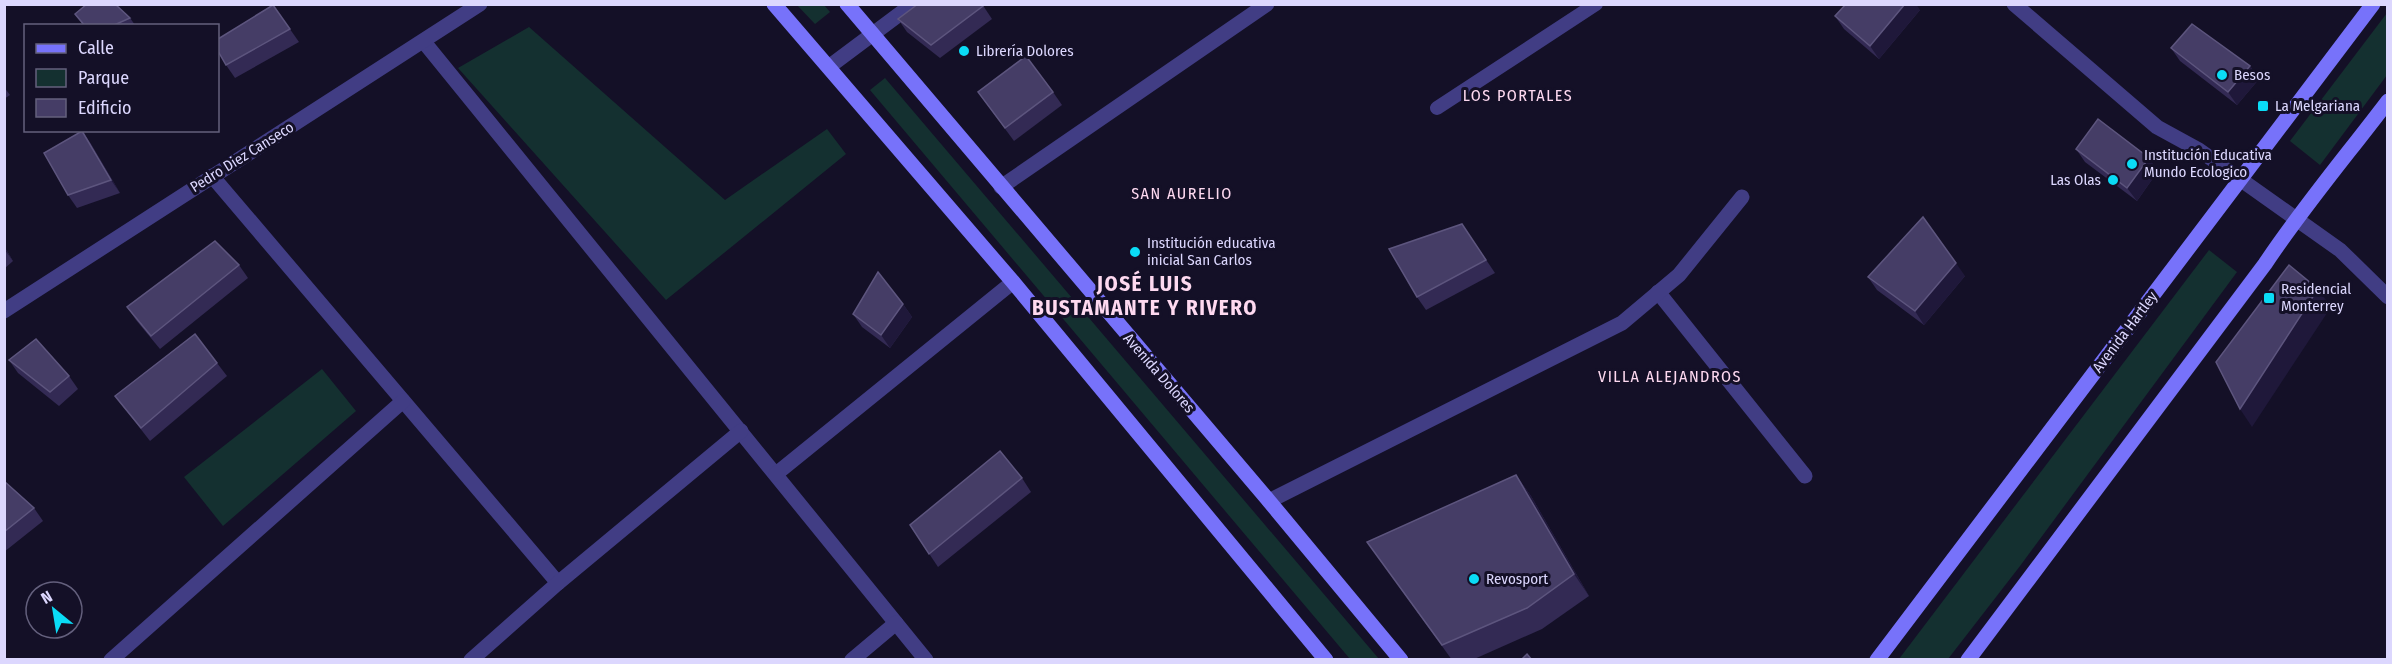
<svg xmlns="http://www.w3.org/2000/svg" width="2392" height="664" font-family="'Fira Sans Condensed',sans-serif">
	<style>
		.green { fill: #143030 }
		.lines { fill: none; stroke-linecap: round; stroke-linejoin: round }
		.service { stroke: #413d84; stroke-width: 14 }
		.pedestrian { stroke: #413d84; stroke-width: 15 }
		.minor { stroke: #413d84; stroke-width: 15 }
		.tertiary { stroke: #413d84; stroke-width: 15 }
		.secondary { stroke: #7772fa; stroke-width: 15 }
		.wall { fill: #332a54 }
		.shaded-wall { fill: #1f183a }
		.building { fill: #453d66; stroke: #5d557e; stroke-width: 1.5 }
		.poi-dot { fill: #0adcf6; stroke: #141027; stroke-width: 2 }
		.labels { text-anchor: middle; dominant-baseline: central; stroke-width: 6; stroke-linejoin: round; paint-order: stroke }
		.poi-label { font-size: 15px; fill: #dcd7fe; stroke: #141027; text-anchor: start }
		.street-label { font-size: 15px; fill: #dcd7fe; stroke: #141027 }
		.neighbourhood-label { font-size: 16px; letter-spacing: 1.5px; fill: #fed9f0; stroke: #141027 }
		.district-label { font-size: 21px; font-weight: bold; letter-spacing: 1.5px; fill: #fed9f0; stroke: #141027 }
	</style>
	<rect width="100%" height="100%" fill="#141027"/>
	<!-- green -->
	<g class="green">
		<path d="M797,5H824L830,12L815,24Z"/>
		<path d="M2387,13V75L2320,165L2290,141Z"/>
		<path d="M529,27L725,200L827,129L846,154L666,300L458,68Z"/>
		<path d="M885,78L1379,659H1350L870,90Z"/>
		<path d="M2209,250L2237,272L2020,566L1948,659H1899Z"/>
		<path d="M322,369L356,411L223,526L184,477Z"/>
	</g>
	<g class="lines">
		<!-- service -->
		<path class="service" d="M1437,108L1596,4"/>
		<!-- pedestrian -->
		<g class="pedestrian">
			<path d="M212,176L558,583"/>
			<path d="M111,660L403,401"/>
		</g>
		<!-- minor -->
		<g class="minor">
			<path d="M2014,4L2157,127L2199,150L2340,250L2388,297"/>
			<path d="M424,42L926,660"/>
			<path d="M830,66L913,4"/>
			<path d="M1001,187L1267,4"/>
			<path d="M1658,292L1805,476"/>
			<path d="M776,474L1013,282"/>
			<path d="M1269,501L1622,323L1679,275L1742,197"/>
			<path d="M471,660L558,583L741,431"/>
			<path d="M852,660L896,623"/>
		</g>
		<!-- tertiary -->
		<path class="tertiary" d="M4,311L480,4"/>
		<!-- secondary -->
		<g class="secondary">
			<path d="M774,4L1013,282L1326,660"/>
			<path d="M847,4L1269,501L1401,660"/>
			<path d="M1877,660L2373,4"/>
			<path d="M1968,660L2265,264C2303,207 2347,155 2388,101"/>
		</g>
	</g>
	<!-- wall -->
	<g class="wall">
		<path d="M982,4L992,19L940,58L907,32L898,19Z"/>
		<path d="M273,5L299,42L235,78L226,65Z"/>
		<path d="M1920,10L1879,59L1844,29L1835,16Z"/>
		<path d="M75,14L130,18L135,25L84,26Z"/>
		<path d="M2171,48L2250,66L2259,79L2237,105L2180,61Z"/>
		<path d="M4,87L10,95L4,99Z"/>
		<path d="M978,92H1053L1062,105L1014,141Z"/>
		<path d="M82,131L91,144L120,193L77,208L68,195Z"/>
		<path d="M2076,149L2158,171L2137,201L2085,162Z"/>
		<path d="M1462,224L1495,273L1426,310L1417,297Z"/>
		<path d="M4,246L13,261L4,269Z"/>
		<path d="M239,265L248,278L160,349L136,320L127,307Z"/>
		<path d="M1965,276L1924,325L1877,290L1868,277Z"/>
		<path d="M903,304L912,317L890,348L862,327L853,314Z"/>
		<path d="M9,360L69,376L78,389L59,406L18,373Z"/>
		<path d="M217,363L227,376L150,441L115,396Z"/>
		<path d="M1516,475L1531,496L1589,596L1542,629L1472,660H1452L1367,542Z"/>
		<path d="M1022,478L1031,492L938,567L910,525Z"/>
		<path d="M4,481L34,508L43,521L4,552Z"/>
	</g>
	<!-- shaded-wall -->
	<g class="shaded-wall">
		<path d="M1905,4H1916L1920,10L1879,59L1870,46Z"/>
		<path d="M2250,66L2259,79L2237,105L2228,92Z"/>
		<path d="M82,131L91,144L120,193L111,180Z"/>
		<path d="M2149,158L2158,171L2137,201L2127,188Z"/>
		<path d="M4,246L13,261L4,249Z"/>
		<path d="M1956,263L1965,276L1924,325L1915,311Z"/>
		<path d="M2318,289L2331,307L2252,427L2240,409Z"/>
		<path d="M903,304L912,317L890,348L881,335Z"/>
		<path d="M1516,475L1531,496L1589,596L1574,574Z"/>
	</g>
	<!-- building -->
	<g class="building">
		<path d="M87,4H115L130,18L112,26H85L75,14Z"/>
		<path d="M918,4H982L983,6L931,45L898,19Z"/>
		<path d="M1846,4H1905L1870,46L1835,16Z"/>
		<path d="M273,5L290,29L226,65L218,51V39Z"/>
		<path d="M2192,24L2250,66L2228,92L2171,48Z"/>
		<path d="M1026,56L1053,92L1005,128L978,92Z"/>
		<path d="M2098,119L2149,158L2127,188L2076,149Z"/>
		<path d="M82,131L111,180L68,195L44,153Z"/>
		<path d="M1923,217L1956,263L1915,311L1868,277Z"/>
		<path d="M1462,224L1486,260L1417,297L1389,249Z"/>
		<path d="M215,241L239,265L151,336L127,307Z"/>
		<path d="M2289,265L2318,289L2240,409L2216,362Z"/>
		<path d="M878,272L903,304L881,335L853,314Z"/>
		<path d="M195,334L217,363L141,428L115,396Z"/>
		<path d="M36,339L69,376L50,392L9,360Z"/>
		<path d="M1000,451L1022,478L929,554L910,525Z"/>
		<path d="M1516,475L1574,574L1527,608L1442,645L1367,542Z"/>
		<path d="M4,481L34,508L4,532Z"/>
		<path d="M1527,654L1532,660H1521Z"/>
	</g>
	<!-- markers -->
	<g class="poi-dot">
		<circle cx="964" cy="51" r="6"/>
		<circle cx="2222" cy="75" r="6"/>
		<rect x="2257" y="100" width="12" height="12" rx="3"/>
		<circle cx="2132" cy="164" r="6"/>
		<circle cx="2113" cy="180" r="6"/>
		<circle cx="1135" cy="252" r="6"/>
		<rect x="2263" y="292" width="12" height="12" rx="3"/>
		<circle cx="1474" cy="579" r="6"/>
	</g>
	<g class="labels">
		<!-- poi labels -->
		<g class="poi-label">
			<text x="976" y="51">Librería Dolores</text>
			<text x="2234" y="75">Besos</text>
			<text x="2275" y="106">La Melgariana</text>
			<text x="2144" y="155">Institución Educativa<tspan x="2144" dy="17">Mundo Ecologico</tspan></text>
			<text x="2101" y="180" text-anchor="end">Las Olas</text>
			<text x="1147" y="243">Institución educativa<tspan x="1147" dy="17">inicial San Carlos</tspan></text>
			<text x="2281" y="289">Residencial<tspan x="2281" dy="17">Monterrey</tspan></text>
			<text x="1486" y="579">Revosport</text>
		</g>
		<!-- street labels -->
		<g class="street-label">
			<text transform="translate(242 157) rotate(-32)">Pedro Diez Canseco</text>
			<text transform="translate(2125 332) rotate(-53)">Avenida Hartley</text>
			<text transform="translate(1159 373) rotate(49)">Avenida Dolores</text>
		</g>
		<!-- neighbourhood labels -->
		<g class="neighbourhood-label">
			<text x="1518" y="95">LOS PORTALES</text>
			<text x="1182" y="193">SAN AURELIO</text>
			<text x="1670" y="376">VILLA ALEJANDROS</text>
		</g>
		<!-- district labels -->
		<g class="district-label">
			<text x="1145" y="284">JOSÉ LUIS<tspan x="1145" dy="24">BUSTAMANTE Y RIVERO</tspan></text>
		</g>
	</g>
	<!-- border -->
	<rect width="2392" height="664" fill="none" stroke="#dcd7fe" stroke-width="12"/>
	<!-- legend -->
	<rect x="24" y="24" width="195" height="108" fill="#141027" stroke="#64607d" stroke-width="1.5"/>
	<rect x="36" y="44" width="30" height="9" fill="#7772fa" stroke="#64607d" stroke-width="1.5"/>
	<text x="78" y="54" font-size="18" fill="#dcd7fe">Calle</text>
	<rect x="36" y="69" width="30" height="18" fill="#143030" stroke="#64607d" stroke-width="1.5"/>
	<text x="78" y="84" font-size="18" fill="#dcd7fe">Parque</text>
	<rect x="36" y="99" width="30" height="18" fill="#453d66" stroke="#64607d" stroke-width="1.5"/>
	<text x="78" y="114" font-size="18" fill="#dcd7fe">Edificio</text>
	<!-- north arrow -->
	<g transform="translate(54 610) rotate(330)"><circle r="28" fill="#141027" stroke="#64607d" stroke-width="1.5"/>
	<path d="M0-4.5L10 22L0 15L-10 22Z" fill="#0adcf6"/>
	<text y="-9" font-size="16" font-weight="bold" text-anchor="middle" fill="#dcd7fe">N</text>
	</g>
</svg>
